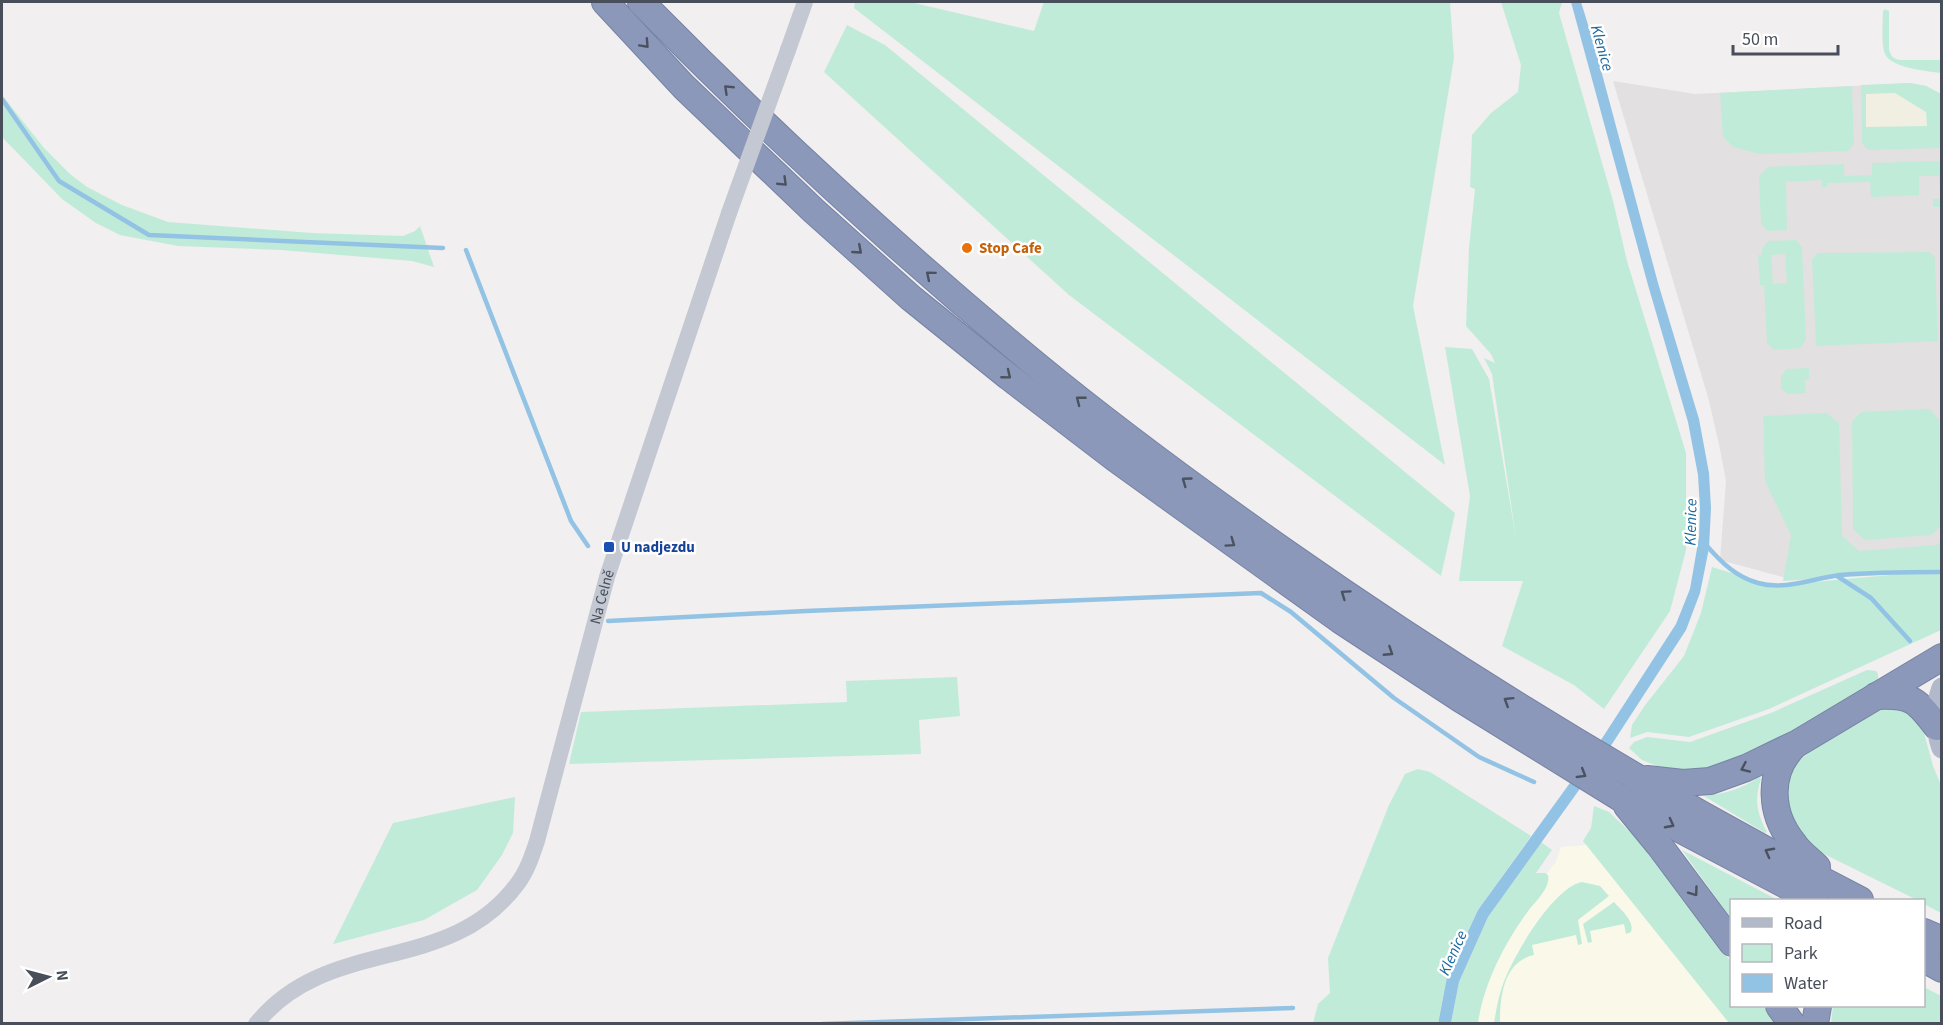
<svg xmlns="http://www.w3.org/2000/svg" width="1943" height="1025" font-family="'Source Sans 3',sans-serif">
	<style>
		.commercial { fill: #faf9e9 }
		.education { fill: #e2e0e0 }
		.green { fill: #c1ebd9; fill-rule: evenodd }
		.sand { fill: #f1efe1 }
		.water { fill: #92c3e4 }
		.lines { fill: none; stroke-linecap: round; stroke-linejoin: round }
		.stream { stroke: #92c3e4; stroke-width: 4.5 }
		.highway-casing { stroke: #7683a5; stroke-width: 28 }
		.minor { stroke: #c3c8d2; stroke-width: 16 }
		.major { stroke: #b1b9cb; stroke-width: 21 }
		.highway { stroke: #8b98b9; stroke-width: 26 }
		.minor-bridge { stroke: #c3c8d2; stroke-width: 16 }
		.oneway { stroke: #4b525f }
		.food-dot { fill: #e8710a; stroke: #fff; stroke-width: 2 }
		.transit-dot { fill: #1a4fb4; stroke: #fff; stroke-width: 2 }
		.labels { text-anchor: middle; dominant-baseline: central; stroke-width: 5; stroke-linejoin: round; paint-order: stroke }
		.food-label { font-size: 15px; font-weight: bold; fill: #c56008; stroke: #fff; text-anchor: start }
		.transit-label { font-size: 15px; font-weight: bold; fill: #164399; stroke: #fff; text-anchor: start }
		.street-label { font-size: 15px; fill: #484e5a; stroke: #fff }
		.water-label { font-size: 16px; font-style: italic; fill: #19689d; stroke: #fff }
	</style>
	<rect width="100%" height="100%" fill="#f1efef"/>
	<!-- commercial -->
	<path class="commercial" d="M1612,843L1732,1006L1752,1023L1470,1024L1471,1019L1521,905L1556,862L1561,847Z"/>
	<!-- education -->
	<path class="education" d="M1613,81L1695,94L1910,83L1926,86L1941,94V569L1783,577L1720,560L1726,481L1719,444L1708,397Z"/>
	<!-- green -->
	<g class="green">
		<path d="M855,2H910L1034,31L1044,2H1450L1454,58L1413,306L1445,465L854,8Z"/>
		<path d="M1501,2H1562L1559,13L1613,201L1627,261L1686,453V550L1670,611L1604,709L1574,685L1502,646L1523,581H1459L1470,496L1445,347L1472,349L1489,379L1516,538L1492,374L1484,358L1495,363L1491,354L1466,326L1469,248L1475,189L1470,187L1472,135L1491,113L1518,92L1521,65Z"/>
		<path d="M1885,9L1889,11V50C1891,56 1893,59 1900,60H1941V73C1927,71 1891,68 1885,54C1881,44 1883,22 1883,11Z"/>
		<path d="M847,25L885,45L1455,513L1441,576L1069,295L824,72Z"/>
		<path d="M1910,83L1926,86L1941,94V148L1868,150L1862,143L1861,85Z"/>
		<path d="M1852,86L1854,144L1848,151L1760,154L1733,147L1723,137L1720,93Z"/>
		<path d="M2,95L44,148L70,174L87,187L122,205L168,222L312,233L403,236L415,231L420,226L434,267L412,261L281,250L178,246L120,235L96,223L62,199L2,137Z"/>
		<path d="M1941,161V220L1940,207H1933V199H1940L1939,176H1919V195L1871,197L1870,182L1827,183V187H1822V180L1786,182L1787,230L1768,231L1761,224L1759,176L1768,167L1844,164V176L1872,175V163Z"/>
		<path d="M1796,240L1802,247L1806,339L1800,348L1774,350L1767,343L1764,285H1760L1758,255H1762V249L1768,241ZM1785,254L1787,283L1773,284L1771,255Z"/>
		<path d="M1930,252L1935,258L1938,341L1816,346L1812,259L1818,253Z"/>
		<path d="M1809,368V379L1805,380L1806,393L1788,394L1781,389V376L1787,369Z"/>
		<path d="M1930,409L1939,420L1940,526L1932,535L1865,540L1853,529L1852,421L1861,412Z"/>
		<path d="M1827,413L1839,423L1842,536L1859,551L1937,545L1941,540V630L1769,709L1689,737L1647,732L1630,738L1632,725L1646,704L1684,656L1701,613L1712,567L1764,583L1781,585L1912,573L1783,581L1791,535L1765,481L1763,416Z"/>
		<path d="M1867,670L1876,671L1878,674V682L1793,733L1720,770L1672,772L1642,760L1629,748L1634,742L1647,737L1690,742L1771,713Z"/>
		<path d="M957,677L960,716L919,720L921,754L569,764L581,712L847,702L846,681Z"/>
		<path d="M1893,707L1905,709L1916,717L1923,729L1933,766L1941,785V913L1924,904V900H1917L1814,849L1793,828L1784,784L1790,772L1800,760L1812,750L1879,710Z"/>
		<path d="M1418,769L1430,772L1443,780L1531,836L1478,910L1447,977L1438,1023H1313L1318,1004L1330,993L1328,958L1389,805L1405,774Z"/>
		<path d="M1759,777L1761,779C1754,800 1757,813 1767,832L1765,833L1704,796C1724,794 1742,789 1759,777Z"/>
		<path d="M515,797L513,833L502,855L477,890L424,920L333,944L393,823Z"/>
		<path d="M1594,806L1609,812L1644,845L1731,962L1732,1006H1763L1777,1023H1729L1583,841L1591,828Z"/>
		<path d="M1541,842L1552,850L1536,873H1545L1548,875C1551,889 1533,903 1526,914C1503,946 1484,984 1478,1023H1451L1459,982L1488,917Z"/>
		<path d="M1682,850L1778,900H1732L1731,919Z"/>
		<path d="M1582,882L1600,886L1609,896L1578,920L1582,944L1578,945L1576,935L1532,945L1534,955C1503,962 1500,997 1500,1023H1494C1496,1011 1498,999 1502,987C1511,959 1553,887 1582,882Z"/>
		<path d="M1614,902C1621,910 1635,921 1631,932L1626,934L1624,924L1590,931L1592,942L1588,943L1583,924Z"/>
		<path d="M1924,987L1941,996V1023H1831L1833,1006H1924Z"/>
	</g>
	<!-- sand -->
	<path class="sand" d="M1895,93L1926,112L1927,126L1866,127V94Z"/>
	<!-- water -->
	<path class="water" d="M1571,2H1581L1594,44L1658,283L1699,419L1709,473L1711,508L1709,548L1700,593L1686,630L1612,744L1488,917L1459,982L1451,1023L1438,1024L1447,977L1478,910L1601,740L1676,624L1690,589L1699,537L1700,508L1698,475L1688,422L1648,285Z"/>
	<g class="lines">
		<!-- stream -->
		<g class="stream">
			<path d="M2,99L59,181L149,235L443,248"/>
			<path d="M466,250L571,521L588,546"/>
			<path d="M1707,546C1721,562 1736,577 1758,583C1785,591 1814,578 1840,575C1874,572 1908,572 1942,572"/>
			<path d="M1837,576L1871,598L1910,641"/>
			<path d="M608,621L806,611L1261,593L1291,612L1394,698L1479,757L1534,782"/>
			<path d="M822,1024L1293,1008"/>
		</g>
		<defs>
			<g id="highway">
				<path d="M605,2L684,87L814,211L911,298L1009,377L1116,459L1340,620L1459,698L1619,797L1814,900"/>
				<path d="M641,2C766,129 897,250 1035,364C1115,430 1200,492 1285,552C1469,681 1661,797 1860,900"/>
				<path d="M1876,696C1911,694 1917,700 1937,727"/>
				<path d="M1795,745C1766,773 1770,815 1794,844C1800,853 1810,860 1817,867"/>
				<path d="M1647,779L1683,783L1710,781L1746,768L1798,743L1942,657"/>
				<path d="M1627,806L1659,845L1732,943"/>
				<path d="M1924,932L1942,940"/>
				<path d="M1924,959L1942,969"/>
				<path d="M1779,1006L1792,1024"/>
				<path d="M1815,1024L1818,1006"/>
			</g>
		</defs>
		<!-- highway casing -->
		<use href="#highway" class="highway-casing"/>
		<!-- minor -->
		<g class="minor">
			<path d="M788,50L805,2"/>
			<path id="s1" d="M256,1024C328,934 450,977 518,883C527,871 532,856 537,841L607,577L729,213"/>
		</g>
		<!-- major -->
		<path class="major" d="M1942,688C1935,707 1935,729 1942,748"/>
		<!-- highway -->
		<use href="#highway" class="highway"/>
		<!-- minor-bridge -->
		<path class="minor-bridge" d="M729,213L788,50"/>
	</g>
	<!-- one-way arrows -->
	<defs><path id="oneway-chevron" d="M-2-3.5L2.5 0L-2 3.5" fill="none" stroke-width="1.6" stroke-linecap="round" stroke-linejoin="round" transform="scale(1.5)"/></defs>
	<g class="oneway">
		<use href="#oneway-chevron" transform="translate(645 44) rotate(47)"/>
		<use href="#oneway-chevron" transform="translate(728 89) rotate(-136)"/>
		<use href="#oneway-chevron" transform="translate(783 182) rotate(44)"/>
		<use href="#oneway-chevron" transform="translate(858 250) rotate(41)"/>
		<use href="#oneway-chevron" transform="translate(930 275) rotate(-140)"/>
		<use href="#oneway-chevron" transform="translate(1007 375) rotate(39)"/>
		<use href="#oneway-chevron" transform="translate(1080 400) rotate(-142)"/>
		<use href="#oneway-chevron" transform="translate(1186 481) rotate(-144)"/>
		<use href="#oneway-chevron" transform="translate(1231 543) rotate(35)"/>
		<use href="#oneway-chevron" transform="translate(1345 594) rotate(-145)"/>
		<use href="#oneway-chevron" transform="translate(1389 652) rotate(33)"/>
		<use href="#oneway-chevron" transform="translate(1508 701) rotate(-148)"/>
		<use href="#oneway-chevron" transform="translate(1745 768) rotate(156)"/>
		<use href="#oneway-chevron" transform="translate(1582 774) rotate(31)"/>
		<use href="#oneway-chevron" transform="translate(1670 824) rotate(28)"/>
		<use href="#oneway-chevron" transform="translate(1769 852) rotate(-152)"/>
		<use href="#oneway-chevron" transform="translate(1694 892) rotate(54)"/>
	</g>
	<!-- markers -->
	<circle class="food-dot" cx="967" cy="248" r="6"/>
	<rect class="transit-dot" x="603" y="541" width="12" height="12" rx="3"/>
	<g class="labels">
		<!-- food labels -->
		<g class="food-label">
			<text x="979" y="248">Stop Cafe</text>
		</g>
		<!-- transit labels -->
		<g class="transit-label">
			<text x="621" y="547">U nadjezdu</text>
		</g>
		<!-- street labels -->
		<g class="street-label">
			<text stroke="none"><textPath href="#s1" startOffset="603">Na Celně</textPath></text>
		</g>
		<!-- water labels -->
		<g class="water-label">
			<text transform="translate(1602 48) rotate(74)">Klenice</text>
			<text transform="translate(1691 522) rotate(-89)">Klenice</text>
			<text transform="translate(1453 953) rotate(-66)">Klenice</text>
		</g>
	</g>
	<!-- border -->
	<rect width="1943" height="1025" fill="none" stroke="#484e5a" stroke-width="6"/>
	<!-- legend -->
	<rect x="1730" y="899" width="195" height="108" fill="#ffffff" stroke="#b6b8bd" stroke-width="1.5"/>
	<rect x="1742" y="918" width="30" height="9" fill="#b1b9cb" stroke="#b6b8bd" stroke-width="1.5"/>
	<text x="1784" y="929" font-size="18" fill="#484e5a">Road</text>
	<rect x="1742" y="944" width="30" height="18" fill="#c1ebd9" stroke="#b6b8bd" stroke-width="1.5"/>
	<text x="1784" y="959" font-size="18" fill="#484e5a">Park</text>
	<rect x="1742" y="974" width="30" height="18" fill="#92c3e4" stroke="#b6b8bd" stroke-width="1.5"/>
	<text x="1784" y="989" font-size="18" fill="#484e5a">Water</text>
	<!-- north arrow -->
	<g transform="translate(48 977) rotate(84)" stroke="#ffffff" stroke-width="4.5" paint-order="stroke">
	<path d="M0-4.5L10 22L0 15L-10 22Z" fill="#484e5a"/>
	<text y="-9" font-size="16" font-weight="bold" text-anchor="middle" fill="#484e5a">N</text>
	</g>
	<!-- scale -->
	<path d="M1733 45v9h105v-9" fill="none" stroke="#484e5a" stroke-width="3"/>
	<text x="1742" y="45" font-size="18" fill="#484e5a" stroke="#ffffff" stroke-width="4.5" paint-order="stroke">50 m</text>
</svg>
